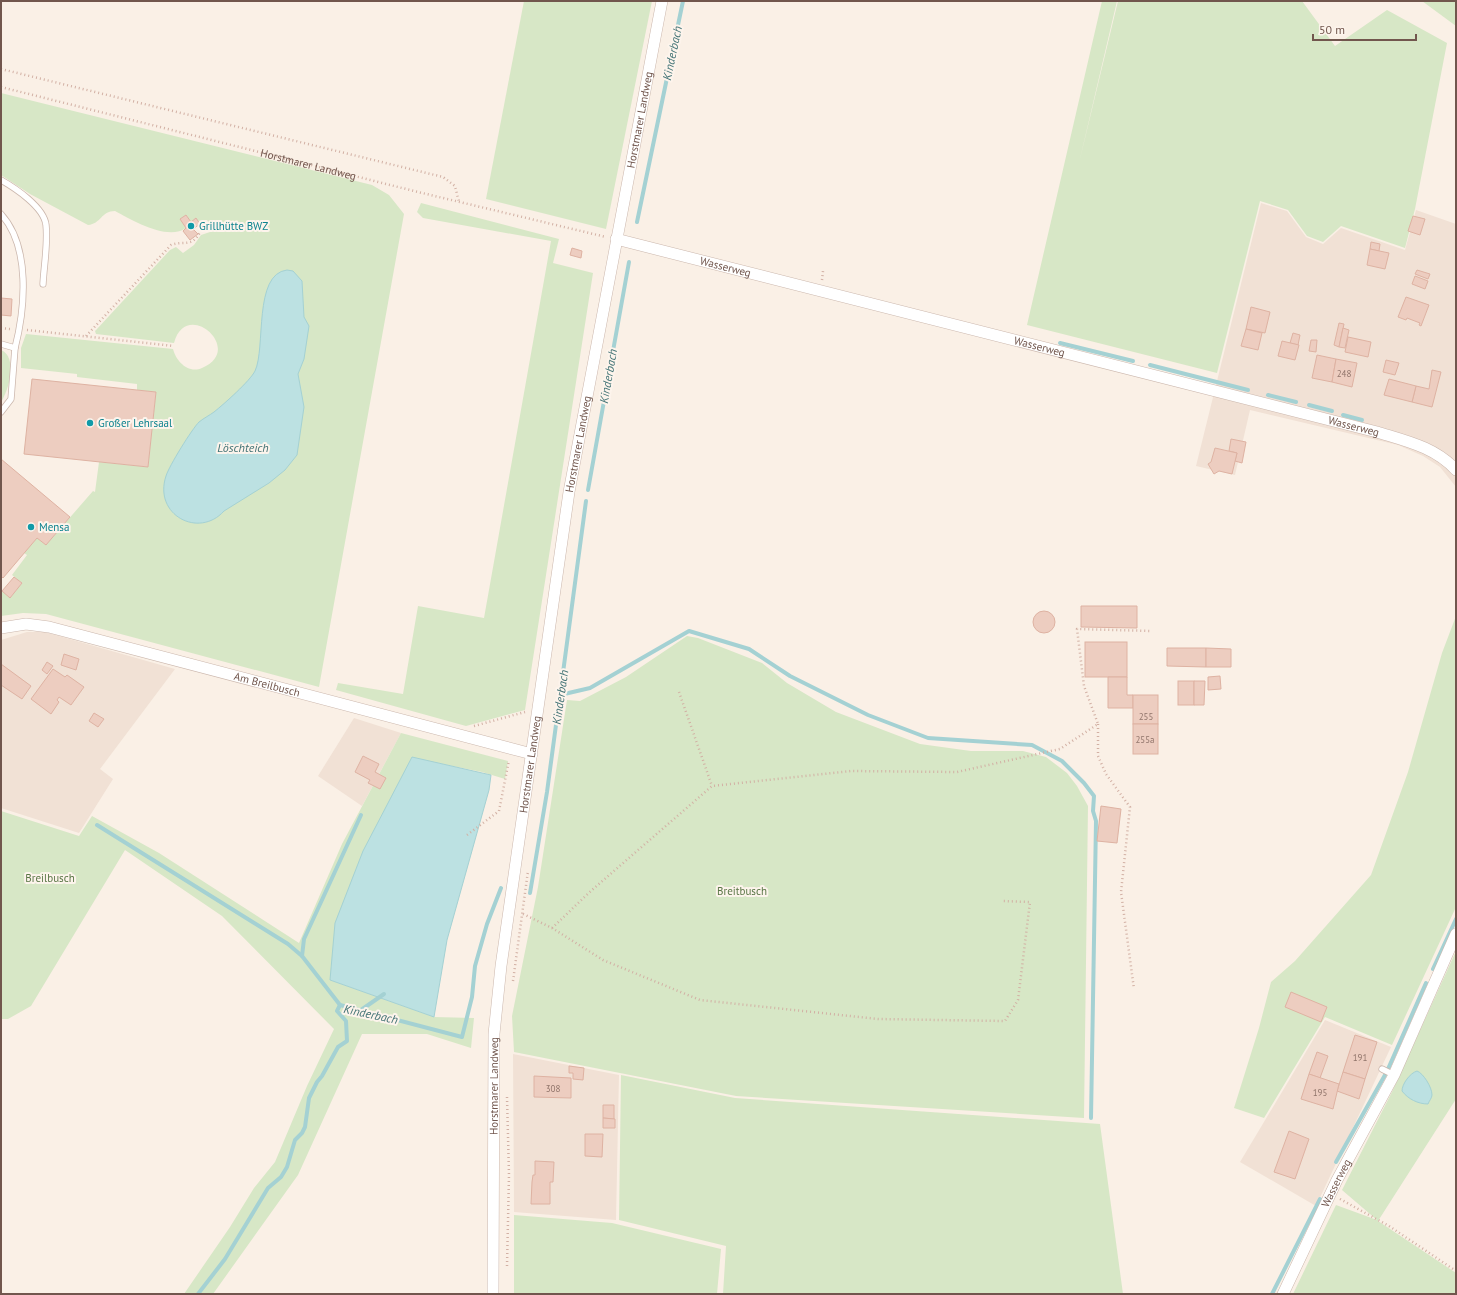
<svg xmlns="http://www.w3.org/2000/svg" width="1457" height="1295" font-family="'PT Sans',sans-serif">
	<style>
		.residential { fill: #f1e1d5 }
		.green { fill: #d7e7c6 }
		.water { fill: #bce1e2; stroke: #a4d1d3 }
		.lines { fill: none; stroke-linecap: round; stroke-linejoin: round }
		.stream { stroke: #a4d1d3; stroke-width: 4 }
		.building { fill: #edcdc0; stroke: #deb2a2 }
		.lane-casing { stroke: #cbb7ad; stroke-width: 7 }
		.street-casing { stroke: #cbb7ad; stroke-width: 12 }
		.path { stroke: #d2b0a4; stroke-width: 2.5; stroke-dasharray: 1 3; stroke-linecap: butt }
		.lane { stroke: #fff; stroke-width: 5.5 }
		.street { stroke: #fff; stroke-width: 11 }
		.culture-dot { fill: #0f9aa8; stroke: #fdf4ec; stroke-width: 1.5 }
		.labels { text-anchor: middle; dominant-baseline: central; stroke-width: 4; stroke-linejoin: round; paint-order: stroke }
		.number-label { font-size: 9px; fill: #90746a }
		.street-label { font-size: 11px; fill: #71564d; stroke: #fdf4ec }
		.culture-label { font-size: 11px; fill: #0d838f; stroke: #fdf4ec; text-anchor: start }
		.park-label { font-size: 11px; fill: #5a7646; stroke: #fdf4ec }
		.water-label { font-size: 12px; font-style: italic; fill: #427375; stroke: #fdf4ec }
	</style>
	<rect width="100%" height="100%" fill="#faf0e6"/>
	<!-- residential -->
	<g class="residential">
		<path d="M1261,203L1287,211L1306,237L1323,244L1341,228L1405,250L1416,210L1456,224V487L1440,467L1423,456L1398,445L1250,410L1235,475L1196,466Z"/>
		<path d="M27,632H45L175,669L100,769L113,779L79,833L1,808V640Z"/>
		<path d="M354,718L401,733L362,806L318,776Z"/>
		<path d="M1325,1020L1391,1047L1316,1206L1240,1162Z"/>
		<path d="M513,1054L619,1075L616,1220L514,1212Z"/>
	</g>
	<!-- green -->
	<g class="green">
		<path d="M524,1H652L606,229L486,199Z"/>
		<path d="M1102,1H1117L1079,163L1118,1H1302L1335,46L1387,10L1447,43L1415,209L1405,248L1341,226L1323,242L1307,236L1288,210L1260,201L1217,373L1027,325Z"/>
		<path d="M1422,1H1456V26Z"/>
		<path d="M1,93L372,185L389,195L404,214L319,687L46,614L23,613L1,616V590L10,598L22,583L12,575L27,555L24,553L37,538L46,545L93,491L95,492L99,462L148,467L156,392L137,390V384L77,377V374L21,368V348L26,334L173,349C176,361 188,374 202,368C246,350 186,297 174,343L96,334L95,331L97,329L170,250L176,247L183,253L194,245L201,235L210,232L211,226L207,220L198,221L196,218L191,222L186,215L180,219L186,228C168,241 133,221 115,211C101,211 101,224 88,225L30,194L1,175Z"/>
		<path d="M421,203L559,239L553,263L593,273L525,710L466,726L336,690L338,683L403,694L418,606L484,618L551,241L423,218L417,212Z"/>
		<path d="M1,350C18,357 9,390 1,402Z"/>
		<path d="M1456,616V907L1392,1045L1325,1017L1264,1118L1234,1108L1259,1028L1271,982L1295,961L1371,875L1408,772L1442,653Z"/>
		<path d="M687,636L698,638L762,663L787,683L836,712L920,744L971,751H1023L1046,757L1067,773L1077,786L1088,806L1084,1118L736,1096L514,1052L512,1016L538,887L567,700L580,701L626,677Z"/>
		<path d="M401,733L508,761L505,779L482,772L412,758L393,796L330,980L434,1017L474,1018L471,1048L427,1034H362L298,1175L213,1294H184L230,1227L254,1188L275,1162L307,1086L334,1029L222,916L125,850L31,1006L8,1019H1V811L79,836L92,816L159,853L299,943L342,844Z"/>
		<path d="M1456,951V1099L1378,1221L1456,1273V1294H1293L1336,1205L1377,1220L1342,1190L1392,1092Z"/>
		<path d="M621,1075L735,1098L1100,1124L1123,1294H723L726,1246L619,1220Z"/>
		<path d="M514,1215L612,1223L721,1249L717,1294H514Z"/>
	</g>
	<!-- water -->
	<g class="water">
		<path d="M287,270L293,271L302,281L304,317L309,326L304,359L298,374L304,407L297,455L285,470L269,483L224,511C199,539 153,515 166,476C169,466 192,429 199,422C204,418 210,415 214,412C224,404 250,381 255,371C266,348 253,274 287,270Z"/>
		<path d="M412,757L491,775L489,790L447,940L434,1017L330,980L335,923L363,851Z"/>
		<path d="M1417,1071C1423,1073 1432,1087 1432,1095C1432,1098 1429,1101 1428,1104C1418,1104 1408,1099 1402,1091C1402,1084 1410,1073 1417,1071Z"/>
	</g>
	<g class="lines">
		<!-- stream -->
		<g class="stream">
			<path d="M637,222L683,1"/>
			<path d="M1060,343L1133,361"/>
			<path d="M1150,365L1248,390"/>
			<path d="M1268,395L1296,402"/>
			<path d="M1309,405L1332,411"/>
			<path d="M1343,415L1362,420"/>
			<path d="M588,490L629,262"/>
			<path d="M560,695L590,688L689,631L749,649L790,676L868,715L928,738L1032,745L1062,761L1084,783L1094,796L1093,811L1096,821L1091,1118"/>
			<path d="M97,825L288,944L302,956L340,1005"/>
			<path d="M530,893L547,792L586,501"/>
			<path d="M302,956L304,939L361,815"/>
			<path d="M1433,969L1456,919"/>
			<path d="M361,1010L384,994"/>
			<path d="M1388,1069L1426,983"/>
			<path d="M1336,1162L1385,1075"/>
			<path d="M198,1294L225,1259L268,1188L281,1177L287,1167L295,1140L302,1133L305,1127L309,1098L317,1082L322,1076L338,1047L347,1041L346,1021L337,1011L340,1005L462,1037L472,997L475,966L487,924L501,888"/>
			<path d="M1272,1294L1320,1199"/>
		</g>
	</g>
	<!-- building -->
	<g class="building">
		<path d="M186,215L191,222L196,218L200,224L193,229L198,234L190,240L183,231L186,228L180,219Z"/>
		<path d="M1413,216L1425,219L1420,235L1408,231Z"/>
		<path d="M1371,242L1380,244L1379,251L1370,249Z"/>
		<path d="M572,248L582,251L581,258L570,255Z"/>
		<path d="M1370,249L1389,253L1385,269L1367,265Z"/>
		<path d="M1417,270L1430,274L1428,279L1415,274Z"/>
		<path d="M1415,276L1428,281L1425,289L1412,284Z"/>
		<path d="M1406,297L1429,305L1421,326L1419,325L1420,323L1407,318L1406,320L1398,317Z"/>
		<path d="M1,298L12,299L11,316L1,315Z"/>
		<path d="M1251,307L1270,312L1265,333L1246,329Z"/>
		<path d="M1339,323L1344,324L1339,347L1334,345Z"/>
		<path d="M1343,328L1349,330L1345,348L1339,347Z"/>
		<path d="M1246,329L1262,333L1258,350L1241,346Z"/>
		<path d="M1293,333L1300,335L1298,345L1290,343Z"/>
		<path d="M1348,337L1371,342L1368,357L1345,352Z"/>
		<path d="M1311,340H1317L1316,352L1309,351Z"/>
		<path d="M1282,341L1299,345L1295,360L1278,356Z"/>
		<path d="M1317,355L1336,359L1332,382L1312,378Z"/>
		<path d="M1336,359L1357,363L1352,387L1332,382Z"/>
		<path d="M1386,360L1399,363L1395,375L1383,372Z"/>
		<path d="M1432,370L1441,372L1432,407L1412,402L1416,386L1429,389Z"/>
		<path d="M32,379L156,392L148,467L24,454Z"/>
		<path d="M1389,379L1416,386L1412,402L1384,395Z"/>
		<path d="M1231,439L1246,442L1242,463L1235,461L1237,453L1229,451Z"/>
		<path d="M1215,448L1237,453L1232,474L1219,471L1214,474L1208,464L1211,462Z"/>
		<path d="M1,459L70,517L46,545L37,538L3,578L1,576Z"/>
		<path d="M14,577L22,583L10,598L2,591Z"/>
		<path d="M1081,606H1137V628L1081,627Z"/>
		<circle cx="1044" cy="622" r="11"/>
		<rect x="1085" y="642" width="42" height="35"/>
		<path d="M1167,648H1206V667L1167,666Z"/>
		<path d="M1206,648L1231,649V667H1206Z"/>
		<path d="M64,654L79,659L76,670L61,665Z"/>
		<path d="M47,662L53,666L47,674L42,670Z"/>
		<path d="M1,664L31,686L22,699L1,685Z"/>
		<path d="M53,669L65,677L67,675L84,687L71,705L59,697L57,700L59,702L51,714L31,699Z"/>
		<path d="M1220,676L1221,689L1208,690V677Z"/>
		<path d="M1108,677H1127V695H1133V708H1108Z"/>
		<rect x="1178" y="681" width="16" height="24"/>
		<path d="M1194,681H1205L1204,705H1194Z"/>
		<rect x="1133" y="695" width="25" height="29"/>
		<path d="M94,713L104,719L98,727L89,721Z"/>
		<rect x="1133" y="724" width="25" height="30"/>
		<path d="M363,756L379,764L375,772L386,778L380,789L368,783L370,780L355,772Z"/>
		<path d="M1101,806L1121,809L1117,843L1097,841Z"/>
		<path d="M1291,992L1327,1007L1321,1022L1285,1007Z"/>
		<path d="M1355,1035L1377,1042L1365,1079L1343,1072Z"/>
		<path d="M1317,1052L1328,1056L1320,1078L1309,1074Z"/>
		<path d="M569,1066L584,1068L583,1080L573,1079V1073H569Z"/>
		<path d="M1343,1072L1365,1079L1359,1099L1337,1091Z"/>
		<path d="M1309,1074L1339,1084L1333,1109L1301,1099Z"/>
		<path d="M534,1076L571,1078V1098L534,1097Z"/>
		<path d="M603,1105H614V1119L603,1118Z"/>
		<path d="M603,1118L615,1119V1128H603Z"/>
		<path d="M1289,1131L1309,1139L1295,1179L1274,1172Z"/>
		<path d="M585,1134H603L602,1157L585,1156Z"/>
		<path d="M535,1161L554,1162L553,1182H550V1204H531L532,1182L533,1175H535Z"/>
	</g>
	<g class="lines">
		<defs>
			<g id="lane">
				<path d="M1,180C15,188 44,207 46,225C48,244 44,265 43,284"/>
				<path d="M1,214C31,247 25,309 15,348"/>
				<path d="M1,344L15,348L11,399L1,412"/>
				<path d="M1382,1069L1394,1075"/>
			</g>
			<g id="street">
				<path id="s2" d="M616,239L1377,432C1406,441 1435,447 1456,470"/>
				<path id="s3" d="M1,628L26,624L49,627L532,754"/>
				<path id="s4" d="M493,1294L494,1034L501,966L569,492L662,1"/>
				<path id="s5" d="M1283,1294L1337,1180L1394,1075L1456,934"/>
			</g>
		</defs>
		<!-- lane casing -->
		<use href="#lane" class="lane-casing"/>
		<!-- street casing -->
		<use href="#street" class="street-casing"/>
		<!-- path -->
		<g class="path">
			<path d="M1,69L443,177L455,186L459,202"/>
			<path id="s1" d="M1,87L418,192L606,237"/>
			<path d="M822,280L823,271"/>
			<path d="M1,328L10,329"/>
			<path d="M27,330L174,346"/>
			<path d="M86,336L171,245C184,240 192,248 200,232"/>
			<path d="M679,692L712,786"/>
			<path d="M1098,724V756L1106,774L1130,807L1121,892L1134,989"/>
			<path d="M474,726L525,712"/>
			<path d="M467,835L499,811L509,760"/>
			<path d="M523,914L552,928L603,960L700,1000L878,1019L1005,1021L1018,1000L1030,902L1002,901"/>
			<path d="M552,928L592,890L712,786L851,771L957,772L1060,749L1098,724L1084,686L1077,629L1152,631"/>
			<path d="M513,981L528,871"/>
			<path d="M1340,1199L1389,1226L1456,1271"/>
			<path d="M507,1266L509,1175L507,1097"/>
		</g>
		<!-- lane -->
		<use href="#lane" class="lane"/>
		<!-- street -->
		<use href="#street" class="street"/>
	</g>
	<!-- markers -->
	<g class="culture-dot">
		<circle cx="191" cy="226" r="4"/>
		<circle cx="90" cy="423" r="4"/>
		<circle cx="31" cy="527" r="4"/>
	</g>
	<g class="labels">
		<!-- number labels -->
		<g class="number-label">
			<text x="1344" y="373">248</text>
			<text x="1146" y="716">255</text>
			<text x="1145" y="739">255a</text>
			<text x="1360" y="1057">191</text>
			<text x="553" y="1088">308</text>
			<text x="1320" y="1092">195</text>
		</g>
		<!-- street labels -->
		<g class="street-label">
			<text stroke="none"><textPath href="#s4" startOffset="1186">Horstmarer Landweg</textPath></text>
			<text stroke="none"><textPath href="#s1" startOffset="317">Horstmarer Landweg</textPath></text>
			<text stroke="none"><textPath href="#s2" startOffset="113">Wasserweg</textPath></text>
			<text stroke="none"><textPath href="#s2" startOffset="437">Wasserweg</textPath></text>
			<text stroke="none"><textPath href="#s2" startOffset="761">Wasserweg</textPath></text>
			<text stroke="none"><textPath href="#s4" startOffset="856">Horstmarer Landweg</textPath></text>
			<text stroke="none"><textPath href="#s3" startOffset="274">Am Breilbusch</textPath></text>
			<text stroke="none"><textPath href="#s4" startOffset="532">Horstmarer Landweg</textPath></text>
			<text stroke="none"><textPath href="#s4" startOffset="208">Horstmarer Landweg</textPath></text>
			<text stroke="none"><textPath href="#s5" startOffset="123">Wasserweg</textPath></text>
		</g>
		<!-- culture labels -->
		<g class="culture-label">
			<text x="199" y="226">Grillhütte BWZ</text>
			<text x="98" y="423">Großer Lehrsaal</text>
			<text x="39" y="527">Mensa</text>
		</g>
		<!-- park labels -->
		<g class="park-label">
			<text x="50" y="878">Breilbusch</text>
			<text x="742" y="891">Breitbusch</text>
		</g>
		<!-- water labels -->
		<g class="water-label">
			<text transform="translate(672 53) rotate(-78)">Kinderbach</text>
			<text transform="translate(608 376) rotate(-80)">Kinderbach</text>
			<text x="243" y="447">Löschteich</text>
			<text transform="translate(560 697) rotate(-82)">Kinderbach</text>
			<text transform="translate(371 1014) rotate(12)">Kinderbach</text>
		</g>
	</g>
	<!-- border -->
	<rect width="1457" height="1295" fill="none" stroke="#71564d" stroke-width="4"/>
	<!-- scale -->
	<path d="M1313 34v6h103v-6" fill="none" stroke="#71564d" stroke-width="2"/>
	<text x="1319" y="34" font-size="12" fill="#71564d" stroke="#fdf4ec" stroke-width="3" paint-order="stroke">50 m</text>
</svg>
